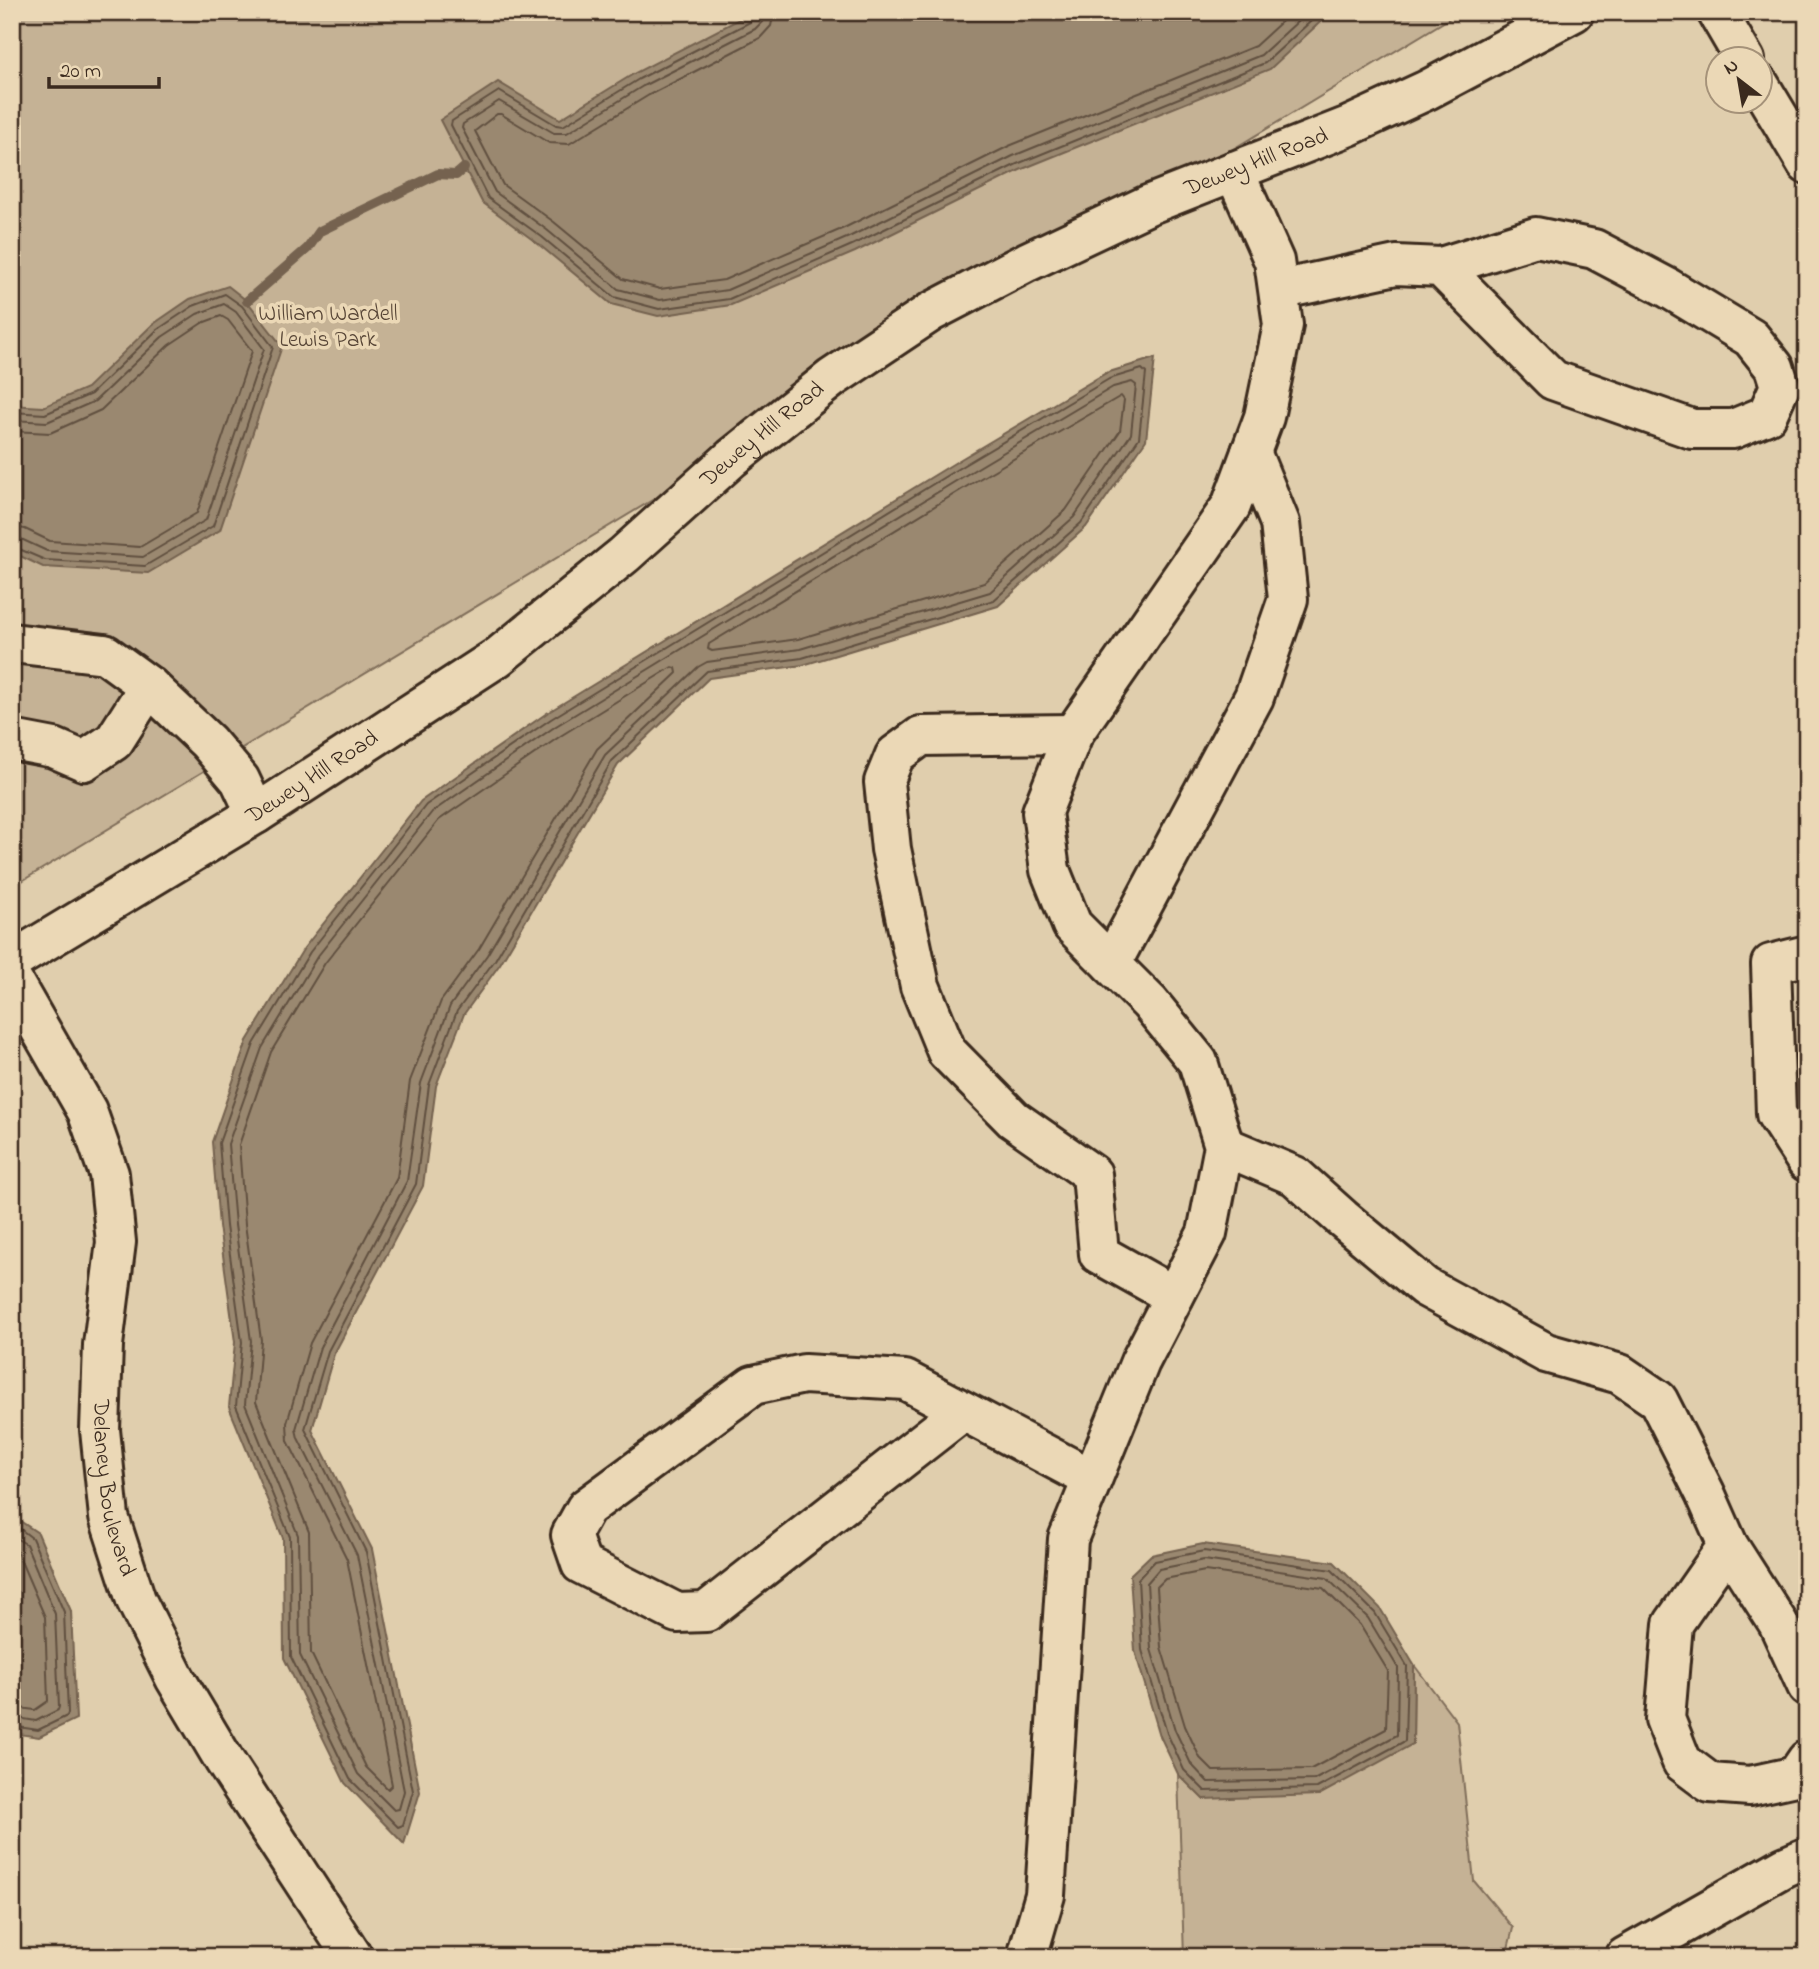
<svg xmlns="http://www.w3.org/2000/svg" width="1819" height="1969" font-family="'Indie Flower',sans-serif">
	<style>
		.green { fill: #c5b295; stroke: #806e5a; stroke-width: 2 }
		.water { fill: #9a8870; stroke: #74624f; stroke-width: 2 }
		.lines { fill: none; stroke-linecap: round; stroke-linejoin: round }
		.shore { stroke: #61503f; stroke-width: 2 }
		.stream { stroke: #74624f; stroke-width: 10 }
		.minor-casing { stroke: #3b2a1e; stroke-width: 44 }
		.minor { stroke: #ebd8b6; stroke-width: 38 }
		.labels { text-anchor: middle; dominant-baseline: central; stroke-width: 7; stroke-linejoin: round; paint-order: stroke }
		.street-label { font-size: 23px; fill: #3b2a1e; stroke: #ebd8b6 }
		.park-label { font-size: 23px; fill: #574536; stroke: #ebd8b6 }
	</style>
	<rect width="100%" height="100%" fill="#e0cead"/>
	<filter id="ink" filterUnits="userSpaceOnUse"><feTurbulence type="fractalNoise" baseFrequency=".0143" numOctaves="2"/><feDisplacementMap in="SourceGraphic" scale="14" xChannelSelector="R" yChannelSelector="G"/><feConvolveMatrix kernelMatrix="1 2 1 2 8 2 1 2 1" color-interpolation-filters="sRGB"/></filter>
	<g filter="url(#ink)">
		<!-- green -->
		<g class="green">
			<path d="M12,12H1460L12,887Z"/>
			<path d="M1414,1665L1457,1722L1474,1881L1513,1928L1506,1957H1184L1178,1774L1203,1799L1413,1744Z"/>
		</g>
		<!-- water -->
		<g class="water">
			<path d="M753,12H1331L1270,69L1020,170L855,252L731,305L658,316L611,304L537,243L482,202L440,120L498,82L560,119L635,73Z"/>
			<path d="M228,286L247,301L282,346L220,530L148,573L43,567L12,552V405L43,407L87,388L152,325L190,299Z"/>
			<path d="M1155,358L1146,440L1086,527L998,606L803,665L709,678L618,765L500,964L464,1014L436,1086L423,1186L334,1354L312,1430L372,1549L420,1792L404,1844L345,1783L284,1658L283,1538L229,1407L235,1342L219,1226L212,1142L247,1041L304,948L421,801L547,713L961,459L1106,373Z"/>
			<path d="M12,1521H20L38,1533L71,1611L76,1719L39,1737L12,1733Z"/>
			<path d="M1203,1544L1334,1562L1380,1608L1414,1665L1413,1744L1319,1795L1203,1799L1178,1774L1160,1736L1135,1651L1130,1575L1151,1555Z"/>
		</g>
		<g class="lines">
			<!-- shore -->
			<g class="shore">
				<path d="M755,12L750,22L639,79L563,126L556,125L499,91L452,121L451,125L488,198L542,237L614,297L659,309L729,299L852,245L1017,164L1265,63L1321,12"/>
				<path d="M763,12L762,22L755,29L643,86L567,133H554L499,101L463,124L462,128L495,192L547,230L618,289L660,300L727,290L849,237L1013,156L1261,55L1308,12"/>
				<path d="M774,12L771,26L760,38L649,95L569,144L549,143L501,114H497L475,131L503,185L554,222L623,279L660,289L724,280L844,228L1009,146L1255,46L1292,12"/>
				<path d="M1142,369L1146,373L1139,438L1081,523L994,600L802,658L707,671L612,761L495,960L457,1011L429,1085L416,1184L328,1351L305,1429L366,1552L413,1791L403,1825L398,1827L350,1779L291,1657L290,1537L236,1406L242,1342L226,1226L219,1143L254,1044L310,952L426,805L551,719L964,465L1109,379Z"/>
				<path d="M1132,382L1136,385L1131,434L1074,517L990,592L800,649L707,662L698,667L605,755L487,955L450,1006L421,1083L407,1181L320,1347L296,1429L298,1438L357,1555L404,1791L399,1809L394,1810L358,1774L300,1655L298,1535L245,1404L251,1341L235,1225L228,1144L262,1048L317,957L432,812L556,726L969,473L1113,387Z"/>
				<path d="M1121,396L1124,400L1120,431L1066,510L984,583L798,639L712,651L708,649L709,644L974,482Z"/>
				<path d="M12,412L45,414L91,394L157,330L193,306L225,294L242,306L273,347L213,526L145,566L45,560L12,546"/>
				<path d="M12,420L47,422L95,401L162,337L197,314L224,304L236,312L264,349L206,520L143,557L47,551L21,539L12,538"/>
				<path d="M12,431L50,433L101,410L169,345L202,323L221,316L228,320L252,351L197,513L140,547L50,541L25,529L12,527"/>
				<path d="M672,667L676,668L677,673L597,749L479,949L441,1001L410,1081L397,1178L310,1343L287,1423L288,1441L347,1559L392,1785L388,1789L366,1767L311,1653L309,1532L256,1402L261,1340L245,1224L239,1145L271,1052L325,963L439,820L562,735Z"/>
				<path d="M12,1528H19L32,1538L64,1612L68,1713L67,1716L38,1730L12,1726"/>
				<path d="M12,1536L26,1544L55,1614L59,1707L58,1710L36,1721L12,1717"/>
				<path d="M12,1547L17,1552L45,1617L48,1701L35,1710L12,1707"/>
				<path d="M1204,1551L1332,1570L1375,1613L1407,1666L1405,1741L1317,1788L1205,1791L1184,1770L1167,1733L1142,1650L1138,1579L1155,1561Z"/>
				<path d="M1204,1560L1327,1578L1368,1618L1398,1668L1397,1735L1314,1780L1208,1782L1191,1764L1175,1730L1151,1649L1147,1583L1159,1569Z"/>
				<path d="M1205,1571L1323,1588L1360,1625L1388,1671L1386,1729L1311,1769L1213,1771L1200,1758L1185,1726L1161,1647L1157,1587L1165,1579Z"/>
			</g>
			<!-- stream -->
			<path class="stream" d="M247,301L308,248L320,231L438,174L456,175L464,168"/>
			<defs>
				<g id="minor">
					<path d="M1717,12L1745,60"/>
					<path d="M1759,84L1807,164"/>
					<path d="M1279,290L1396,265L1441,267L1536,237L1594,249L1668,288L1751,338L1774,367L1780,386L1767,415L1733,429H1692L1553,380L1441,267"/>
					<path d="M12,643L105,654L149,686L208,742L240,780L256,814"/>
					<path d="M1073,734L921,736L895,755L884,782L891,849L920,986L947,1052L1013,1119L1092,1174L1099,1254L1174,1296"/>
					<path d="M12,740L54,748L84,761L114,741L149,686"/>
					<path d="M1807,955L1771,964L1776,1114L1807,1162"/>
					<path id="s1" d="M12,961L256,814L498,657L624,555L732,458L832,378L931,312L1027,262L1148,205L1349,126L1427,90L1574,12"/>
					<path d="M1111,964L1254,697L1288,599L1280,523L1251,452"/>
					<path id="s2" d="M12,980L87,1111L109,1174L116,1242L103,1345L100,1430L109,1517L136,1600L175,1678L224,1760L353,1957"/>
					<path d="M1224,1146L1295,1176L1342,1218L1425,1287L1546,1353L1620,1374L1658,1400L1705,1493L1728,1545L1778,1623L1807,1686"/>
					<path d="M963,1411L706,1612L677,1613L581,1564L571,1535L586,1508L753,1385L804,1374L905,1380L1092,1479"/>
					<path d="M1728,1545L1673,1624L1665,1719L1682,1762L1710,1783L1750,1786L1796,1776L1807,1760"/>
					<path d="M1027,1957L1045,1895L1068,1539L1140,1362L1207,1233L1224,1146L1198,1062L1150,1003L1072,925L1050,870L1042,812L1073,734L1231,506L1264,417L1283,325L1274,261L1234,171"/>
					<path d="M1625,1957L1784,1867L1807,1857"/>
				</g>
			</defs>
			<!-- minor casing -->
			<use href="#minor" class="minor-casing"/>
			<!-- minor -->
			<use href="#minor" class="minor"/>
		</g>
	</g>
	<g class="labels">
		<!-- street labels -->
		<g class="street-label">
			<text stroke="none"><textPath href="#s1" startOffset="1486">Dewey Hill Road</textPath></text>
			<text stroke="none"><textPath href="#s1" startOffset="919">Dewey Hill Road</textPath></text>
			<text stroke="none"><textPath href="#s1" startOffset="352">Dewey Hill Road</textPath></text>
			<text stroke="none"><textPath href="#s2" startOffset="534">Delaney Boulevard</textPath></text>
		</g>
		<!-- park labels -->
		<g class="park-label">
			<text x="328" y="314">William Wardell<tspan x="328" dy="26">Lewis Park</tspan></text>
		</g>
	</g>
	<!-- margin -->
	<rect width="1819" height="1969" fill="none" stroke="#ebd8b6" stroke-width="42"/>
	<rect x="21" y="21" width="1777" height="1927" fill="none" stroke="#3b2a1e" stroke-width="2.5" filter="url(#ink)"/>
	<!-- north arrow -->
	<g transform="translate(1739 80) rotate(329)"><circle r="33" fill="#ebd8b6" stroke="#a59279" stroke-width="2"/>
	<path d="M0-5L12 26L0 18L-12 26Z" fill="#3b2a1e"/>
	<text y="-10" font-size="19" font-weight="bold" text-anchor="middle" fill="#3b2a1e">N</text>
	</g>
	<!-- scale -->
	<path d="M49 77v10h110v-10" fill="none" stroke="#3b2a1e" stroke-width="3.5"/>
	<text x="60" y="77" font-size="21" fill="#3b2a1e" stroke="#ebd8b6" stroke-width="5" paint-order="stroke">20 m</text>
</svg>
